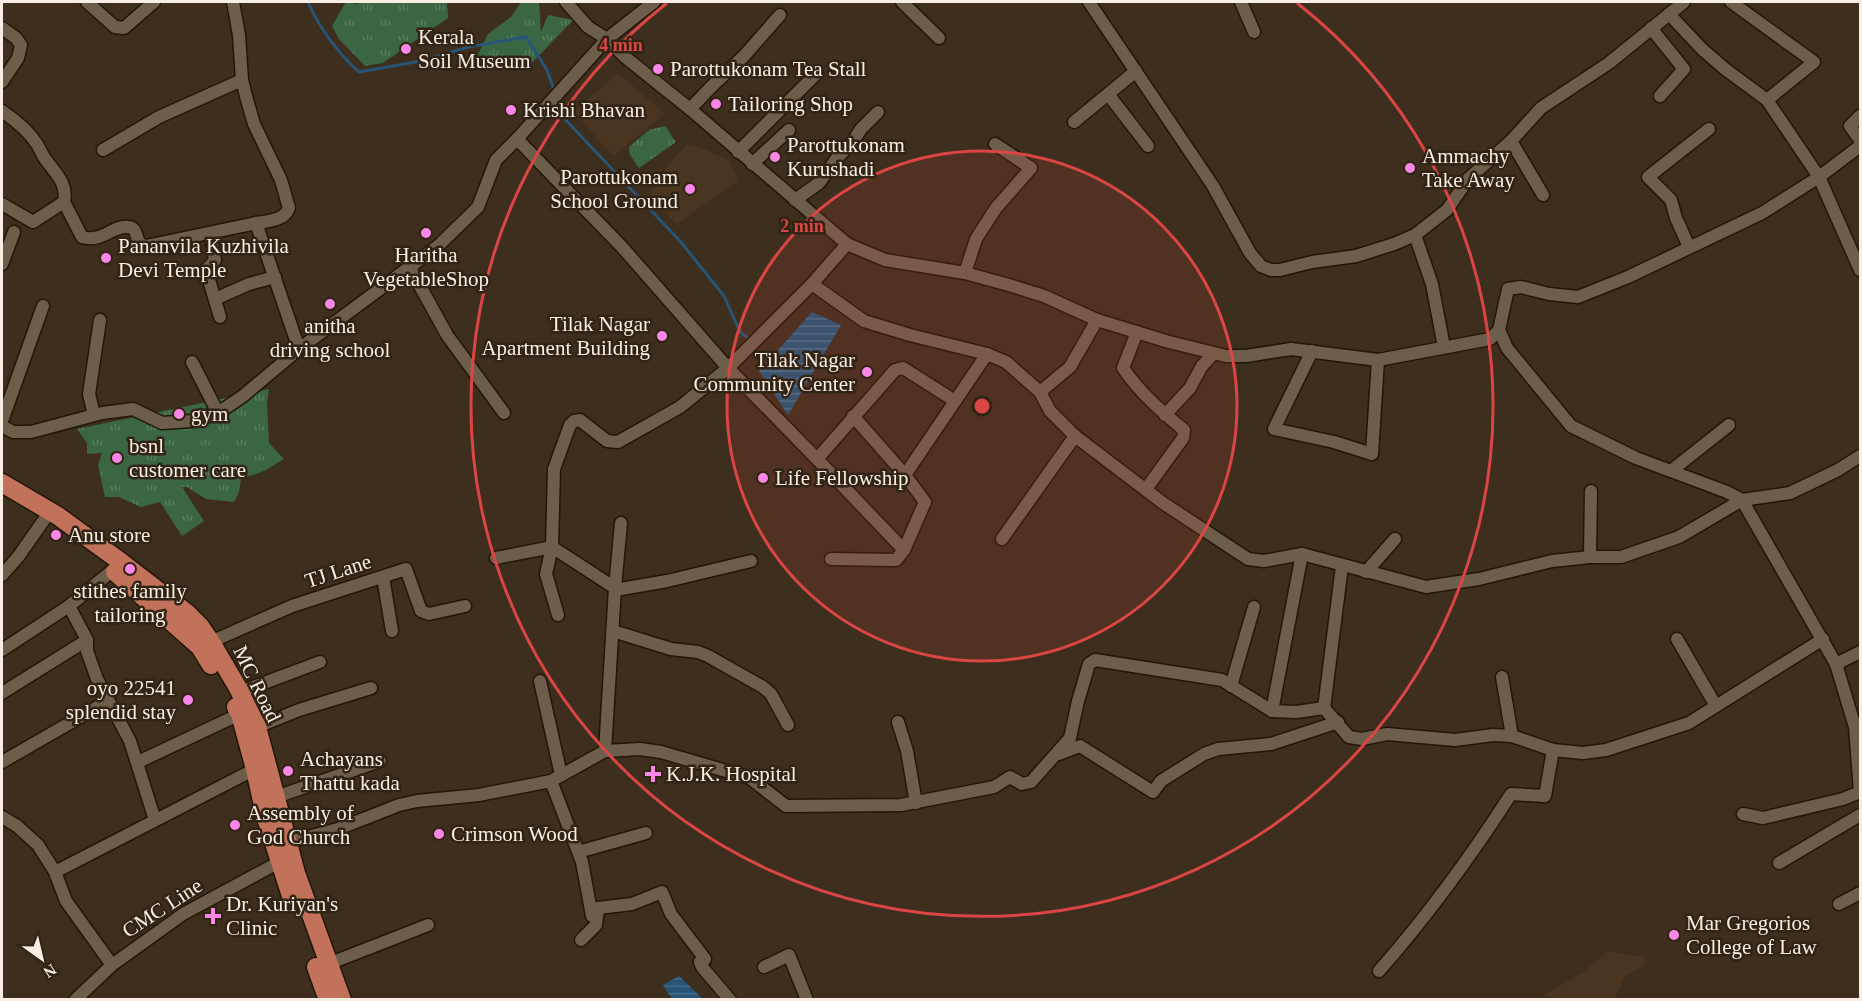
<svg xmlns="http://www.w3.org/2000/svg" width="1862" height="1001" font-family="Georgia,serif">
	<style>
		.built { fill: #4a3620 }
		.grass { fill: url(#grass-tufts) }
		.water { fill: url(#water-rules) }
		.lines { fill: none; stroke-linecap: round; stroke-linejoin: round }
		.stream { stroke: #265577; stroke-width: 3 }
		.street-casing { stroke: #231607; stroke-width: 15 }
		.primary-casing { stroke: #231607; stroke-width: 21 }
		.street { stroke: #6d5d4b; stroke-width: 12 }
		.primary { stroke: #c2715a; stroke-width: 18 }
		.ring { fill: none; stroke: #db4644; stroke-width: 3 }
		.poi-dot { fill: #fa87e7; stroke: #322414; stroke-width: 2 }
		.labels { text-anchor: middle; dominant-baseline: central; stroke-width: 5; stroke-linejoin: round; paint-order: stroke }
		.poi-label { font-size: 21px; fill: #f8eee4; stroke: #322414; text-anchor: start }
		.street-label { font-size: 21px; fill: #f8eee4; stroke: #322414 }
		.centre { fill: #db4644; stroke: #322414; stroke-width: 3 }
		.ring-label { font-size: 18px; text-anchor: middle; font-weight: bold; fill: #db4644; stroke: #322414; stroke-width: 5; stroke-linejoin: round; paint-order: stroke }
	</style>
	<defs>
		<pattern id="grass-tufts" width="24" height="20" patternUnits="userSpaceOnUse" patternTransform="scale(1.5)"><rect width="24" height="20" fill="#3a6644"/><path d="M3 7l-1-3M5 7V3M7 7l1-3M15 17l-1-3M17 17v-4M19 17l1-3" fill="none" stroke="#577c5f"/></pattern>
		<pattern id="water-rules" width="6" height="5" patternUnits="userSpaceOnUse" patternTransform="scale(1.5)"><rect width="6" height="5" fill="#265577"/><path d="M0 2.5h6" fill="none" stroke="#466e8a"/></pattern>
	</defs>
	<rect width="100%" height="100%" fill="#3d2e1e"/>
	<!-- built -->
	<g class="built">
		<path d="M618,73L665,114L613,156L574,112Z"/>
		<path d="M687,144L704,149L729,160L739,180L677,224L648,197L667,166Z"/>
		<path d="M1608,951L1645,957L1644,966L1626,975L1614,999H1552L1545,994L1585,971Z"/>
	</g>
	<!-- grass -->
	<g class="grass">
		<path d="M346,2L358,4L359,2H447L448,18L383,63L365,66L339,39L332,26Z"/>
		<path d="M521,2H539L541,32L548,15L573,20L529,66L476,59L488,34L511,17Z"/>
		<path d="M665,126L676,142L639,168L630,155L629,147L649,130Z"/>
		<path d="M269,389L267,403L269,443L284,459L264,471L241,479L239,492L234,502L206,499L187,487H182L204,521L182,536L160,502L141,507L119,497H105L98,465L102,453L87,454V443L77,429Z"/>
	</g>
	<!-- water -->
	<g class="water">
		<path d="M812,312L841,325L788,415L759,371Z"/>
		<path d="M679,976L703,999H672L663,985Z"/>
	</g>
	<g class="lines">
		<!-- stream -->
		<g class="stream">
			<path d="M308,2C320,29 336,51 359,72L421,61L468,47L526,37L547,70L554,90"/>
			<path d="M560,110L562,116L680,241L724,296L740,332L751,340"/>
			<path d="M767,353L775,359"/>
		</g>
		<defs>
			<g id="street">
				<path d="M87,2L115,27L124,28L154,2"/>
				<path d="M233,2L239,35L242,80L247,100L254,124L281,180L289,208C284,221 268,221 256,223L299,349"/>
				<path d="M566,2L588,27L607,39L625,57L690,109L847,244L885,260L965,273L1009,285L1044,296L1097,320L1169,342L1226,356H1246L1291,349L1378,360L1490,339L1499,330L1508,289L1521,287L1549,294L1578,297L1628,277L1762,213L1819,177L1767,100L1725,69L1702,49L1669,14"/>
				<path d="M902,2L939,38"/>
				<path d="M1089,2L1213,186L1250,253L1261,266L1271,270H1280L1312,262L1356,256L1394,244L1415,235L1447,210L1468,179L1511,141L1541,108L1609,63L1684,2"/>
				<path d="M1241,2L1254,32"/>
				<path d="M1731,2L1814,62L1767,100"/>
				<path d="M2,28L16,38L21,45L18,58L2,82"/>
				<path d="M1651,28L1684,69L1660,96"/>
				<path d="M1108,94L1148,146"/>
				<path d="M690,109L714,84L744,56L780,15"/>
				<path d="M2,111C15,120 28,130 37,144C40,149 42,155 46,160C56,174 68,184 64,202"/>
				<path d="M1860,116L1850,126L1860,140"/>
				<path d="M1074,122L1136,71"/>
				<path d="M517,139L622,247L728,368L812,284L847,244"/>
				<path d="M1511,141L1543,195"/>
				<path d="M1860,146L1819,177L1860,270"/>
				<path d="M103,150L159,117L242,80"/>
				<path d="M738,152L817,73"/>
				<path d="M752,164L789,130"/>
				<path d="M795,200L819,183L837,158L852,143L861,129L878,112"/>
				<path d="M2,204L33,222L64,202L82,237C103,243 112,225 128,227C141,228 132,243 146,246L256,223"/>
				<path d="M210,233L215,260L206,270L220,317"/>
				<path d="M1415,235L1432,284L1444,347"/>
				<path d="M1689,247L1676,218L1671,200L1648,177L1709,129"/>
				<path d="M2,264L14,232"/>
				<path d="M409,266L447,335L504,413"/>
				<path d="M965,273L976,239L996,208L1031,168L995,144"/>
				<path d="M812,284L864,321L910,335L987,354L1006,362L1040,392L1050,411L1075,436L1163,503L1248,559L1264,561L1302,554L1426,587L1479,579L1552,561L1590,557H1621L1679,537L1742,500L1790,493L1838,470L1860,456"/>
				<path d="M215,299L249,284L275,277"/>
				<path d="M1499,330L1507,348L1571,426L1636,458L1727,492L1742,500L1836,664L1855,727L1860,792L1843,799L1763,818L1743,814"/>
				<path d="M1137,332L1123,368C1140,393 1161,411 1184,430L1183,438L1146,489"/>
				<path d="M1312,351L1274,429L1334,442L1372,454L1378,360"/>
				<path d="M192,362L218,413"/>
				<path d="M1040,392L1070,367L1097,320"/>
				<path d="M94,415L89,394L100,320"/>
				<path d="M1165,415L1190,388L1202,366L1214,353"/>
				<path d="M853,416L905,475L987,354"/>
				<path d="M2,421L43,306"/>
				<path d="M2,426L13,432H31L102,413L133,409L162,423L192,421L218,413L243,396L299,349L438,246L478,207L496,160L517,139L607,39L654,2"/>
				<path d="M817,459L904,550L896,560L831,559"/>
				<path d="M1671,471L1729,425"/>
				<path d="M1002,539L1075,436"/>
				<path d="M904,550L925,502L905,475"/>
				<path d="M1590,557L1591,491"/>
				<path d="M496,558L552,547L546,574L558,615"/>
				<path d="M1366,572L1395,539"/>
				<path d="M2,575L18,557L46,517"/>
				<path d="M383,577L392,631"/>
				<path d="M615,588L621,523"/>
				<path d="M615,590L667,581L751,561"/>
				<path d="M69,606L87,640V651L97,679L130,741L155,820"/>
				<path d="M613,631L671,649L698,652L708,656L763,687L771,694L788,725"/>
				<path d="M1677,639L1716,706"/>
				<path d="M206,644L292,606L406,569L421,611L429,614L465,606"/>
				<path d="M2,650L69,606L113,570"/>
				<path d="M1836,664L1860,652"/>
				<path d="M1502,677L1512,736"/>
				<path d="M540,681L561,775"/>
				<path d="M1231,686L1254,607"/>
				<path d="M240,692L320,662"/>
				<path d="M2,693L87,640"/>
				<path d="M1324,708L1342,566"/>
				<path d="M1272,711L1302,554"/>
				<path d="M898,722L907,751L916,803"/>
				<path d="M257,727L299,710L371,688"/>
				<path d="M605,751L615,588L552,547L554,469L570,425L574,421L580,420L607,441L618,442L680,407L728,368L817,459L895,370L903,368L955,401"/>
				<path d="M1059,754L1080,746L1153,792L1161,781L1204,754L1218,749L1271,744L1338,722"/>
				<path d="M2,762L108,701"/>
				<path d="M138,762L240,714"/>
				<path d="M551,781L582,862L592,916"/>
				<path d="M276,797L380,761"/>
				<path d="M2,817L17,826L38,845L55,872L66,901L112,965"/>
				<path d="M281,844L338,829L399,805L417,801L479,795L551,781L605,751L640,749L661,752L750,778L786,806L901,805L994,787L1010,777L1022,784L1031,782L1070,738L1078,701L1089,664L1095,660L1222,680L1272,711L1296,712L1324,708L1349,737L1362,739L1387,734L1455,740L1493,735L1512,736L1553,750L1583,753L1606,750L1689,723L1823,639"/>
				<path d="M578,852L646,833"/>
				<path d="M1779,863L1860,815"/>
				<path d="M55,872L255,769"/>
				<path d="M1839,904L1860,893"/>
				<path d="M581,940L596,925L598,908L632,904L662,892L671,914L705,959L700,962L702,967L730,1000"/>
				<path d="M328,964L428,925"/>
				<path d="M764,967L789,955L807,1000"/>
				<path d="M1379,971C1429,914 1470,858 1511,794L1545,796L1553,750"/>
				<path d="M75,1000L112,965L183,914L285,859"/>
			</g>
			<g id="primary">
				<path d="M2,483L58,516L121,562L187,613L200,626L211,642L238,688L257,727L296,873L342,1000"/>
				<path d="M115,572L200,647L211,665"/>
				<path d="M236,707L240,714L255,769L265,815L291,896"/>
				<path d="M316,967L328,1000"/>
			</g>
		</defs>
		<!-- street casing -->
		<use href="#street" class="street-casing"/>
		<!-- primary casing -->
		<use href="#primary" class="primary-casing"/>
		<!-- street -->
		<use href="#street" class="street"/>
		<!-- primary -->
		<use href="#primary" class="primary"/>
	</g>
	<!-- distance rings -->
	<circle cx="982" cy="406" r="255" fill="#db4644" fill-opacity=".12"/>
	<g class="ring">
		<circle cx="982" cy="406" r="255"/>
		<path d="M1297 3A511 511 0 1 1 667 3"/>
	</g>
	<!-- markers -->
	<g class="poi-dot">
		<circle cx="406" cy="49" r="6"/>
		<circle cx="658" cy="69" r="6"/>
		<circle cx="716" cy="104" r="6"/>
		<circle cx="511" cy="110" r="6"/>
		<circle cx="775" cy="157" r="6"/>
		<circle cx="1410" cy="168" r="6"/>
		<circle cx="690" cy="189" r="6"/>
		<circle cx="426" cy="233" r="6"/>
		<circle cx="106" cy="258" r="6"/>
		<circle cx="330" cy="304" r="6"/>
		<circle cx="662" cy="336" r="6"/>
		<circle cx="867" cy="372" r="6"/>
		<circle cx="179" cy="414" r="6"/>
		<circle cx="117" cy="458" r="6"/>
		<circle cx="763" cy="478" r="6"/>
		<circle cx="56" cy="535" r="6"/>
		<circle cx="130" cy="569" r="6"/>
		<circle cx="188" cy="700" r="6"/>
		<circle cx="288" cy="771" r="6"/>
		<path d="M650 765h6v6h6v6h-6v6h-6v-6h-6v-6h6z"/>
		<circle cx="235" cy="825" r="6"/>
		<circle cx="439" cy="834" r="6"/>
		<path d="M210 907h6v6h6v6h-6v6h-6v-6h-6v-6h6z"/>
		<circle cx="1674" cy="935" r="6"/>
	</g>
	<g class="labels">
		<!-- poi labels -->
		<g class="poi-label">
			<text x="418" y="37">Kerala<tspan x="418" dy="24">Soil Museum</tspan></text>
			<text x="670" y="69">Parottukonam Tea Stall</text>
			<text x="728" y="104">Tailoring Shop</text>
			<text x="523" y="110">Krishi Bhavan</text>
			<text x="787" y="145">Parottukonam<tspan x="787" dy="24">Kurushadi</tspan></text>
			<text x="1422" y="156">Ammachy<tspan x="1422" dy="24">Take Away</tspan></text>
			<text x="678" y="177" text-anchor="end">Parottukonam<tspan x="678" dy="24">School Ground</tspan></text>
			<text x="118" y="246">Pananvila Kuzhivila<tspan x="118" dy="24">Devi Temple</tspan></text>
			<text x="426" y="255" text-anchor="middle">Haritha<tspan x="426" dy="24">VegetableShop</tspan></text>
			<text x="650" y="324" text-anchor="end">Tilak Nagar<tspan x="650" dy="24">Apartment Building</tspan></text>
			<text x="330" y="326" text-anchor="middle">anitha<tspan x="330" dy="24">driving school</tspan></text>
			<text x="855" y="360" text-anchor="end">Tilak Nagar<tspan x="855" dy="24">Community Center</tspan></text>
			<text x="191" y="414">gym</text>
			<text x="129" y="446">bsnl<tspan x="129" dy="24">customer care</tspan></text>
			<text x="775" y="478">Life Fellowship</text>
			<text x="68" y="535">Anu store</text>
			<text x="130" y="591" text-anchor="middle">stithes family<tspan x="130" dy="24">tailoring</tspan></text>
			<text x="176" y="688" text-anchor="end">oyo 22541<tspan x="176" dy="24">splendid stay</tspan></text>
			<text x="300" y="759">Achayans<tspan x="300" dy="24">Thattu kada</tspan></text>
			<text x="666" y="774">K.J.K. Hospital</text>
			<text x="247" y="813">Assembly of<tspan x="247" dy="24">God Church</tspan></text>
			<text x="451" y="834">Crimson Wood</text>
			<text x="226" y="904">Dr. Kuriyan's<tspan x="226" dy="24">Clinic</tspan></text>
			<text x="1686" y="923">Mar Gregorios<tspan x="1686" dy="24">College of Law</tspan></text>
		</g>
		<!-- street labels -->
		<g class="street-label">
			<text transform="translate(338 571) rotate(-18)">TJ Lane</text>
			<text transform="translate(257 684) rotate(64)">MC Road</text>
			<text transform="translate(162 908) rotate(-33)">CMC Line</text>
		</g>
	</g>
	<circle cx="982" cy="406" r="9" class="centre"/>
	<g class="ring-label">
		<text x="621" y="51">4 min</text>
		<text x="802" y="232">2 min</text>
	</g>
	<!-- border -->
	<rect width="1862" height="1001" fill="none" stroke="#f8eee4" stroke-width="6"/>
	<!-- north arrow -->
	<g transform="translate(42 959) rotate(146)" stroke="#322414" stroke-width="4.5" paint-order="stroke">
	<path d="M0-4.5L10 22L0 15L-10 22Z" fill="#f8eee4"/>
	<text y="-9" font-size="16" font-weight="bold" text-anchor="middle" fill="#f8eee4">N</text>
	</g>
</svg>
